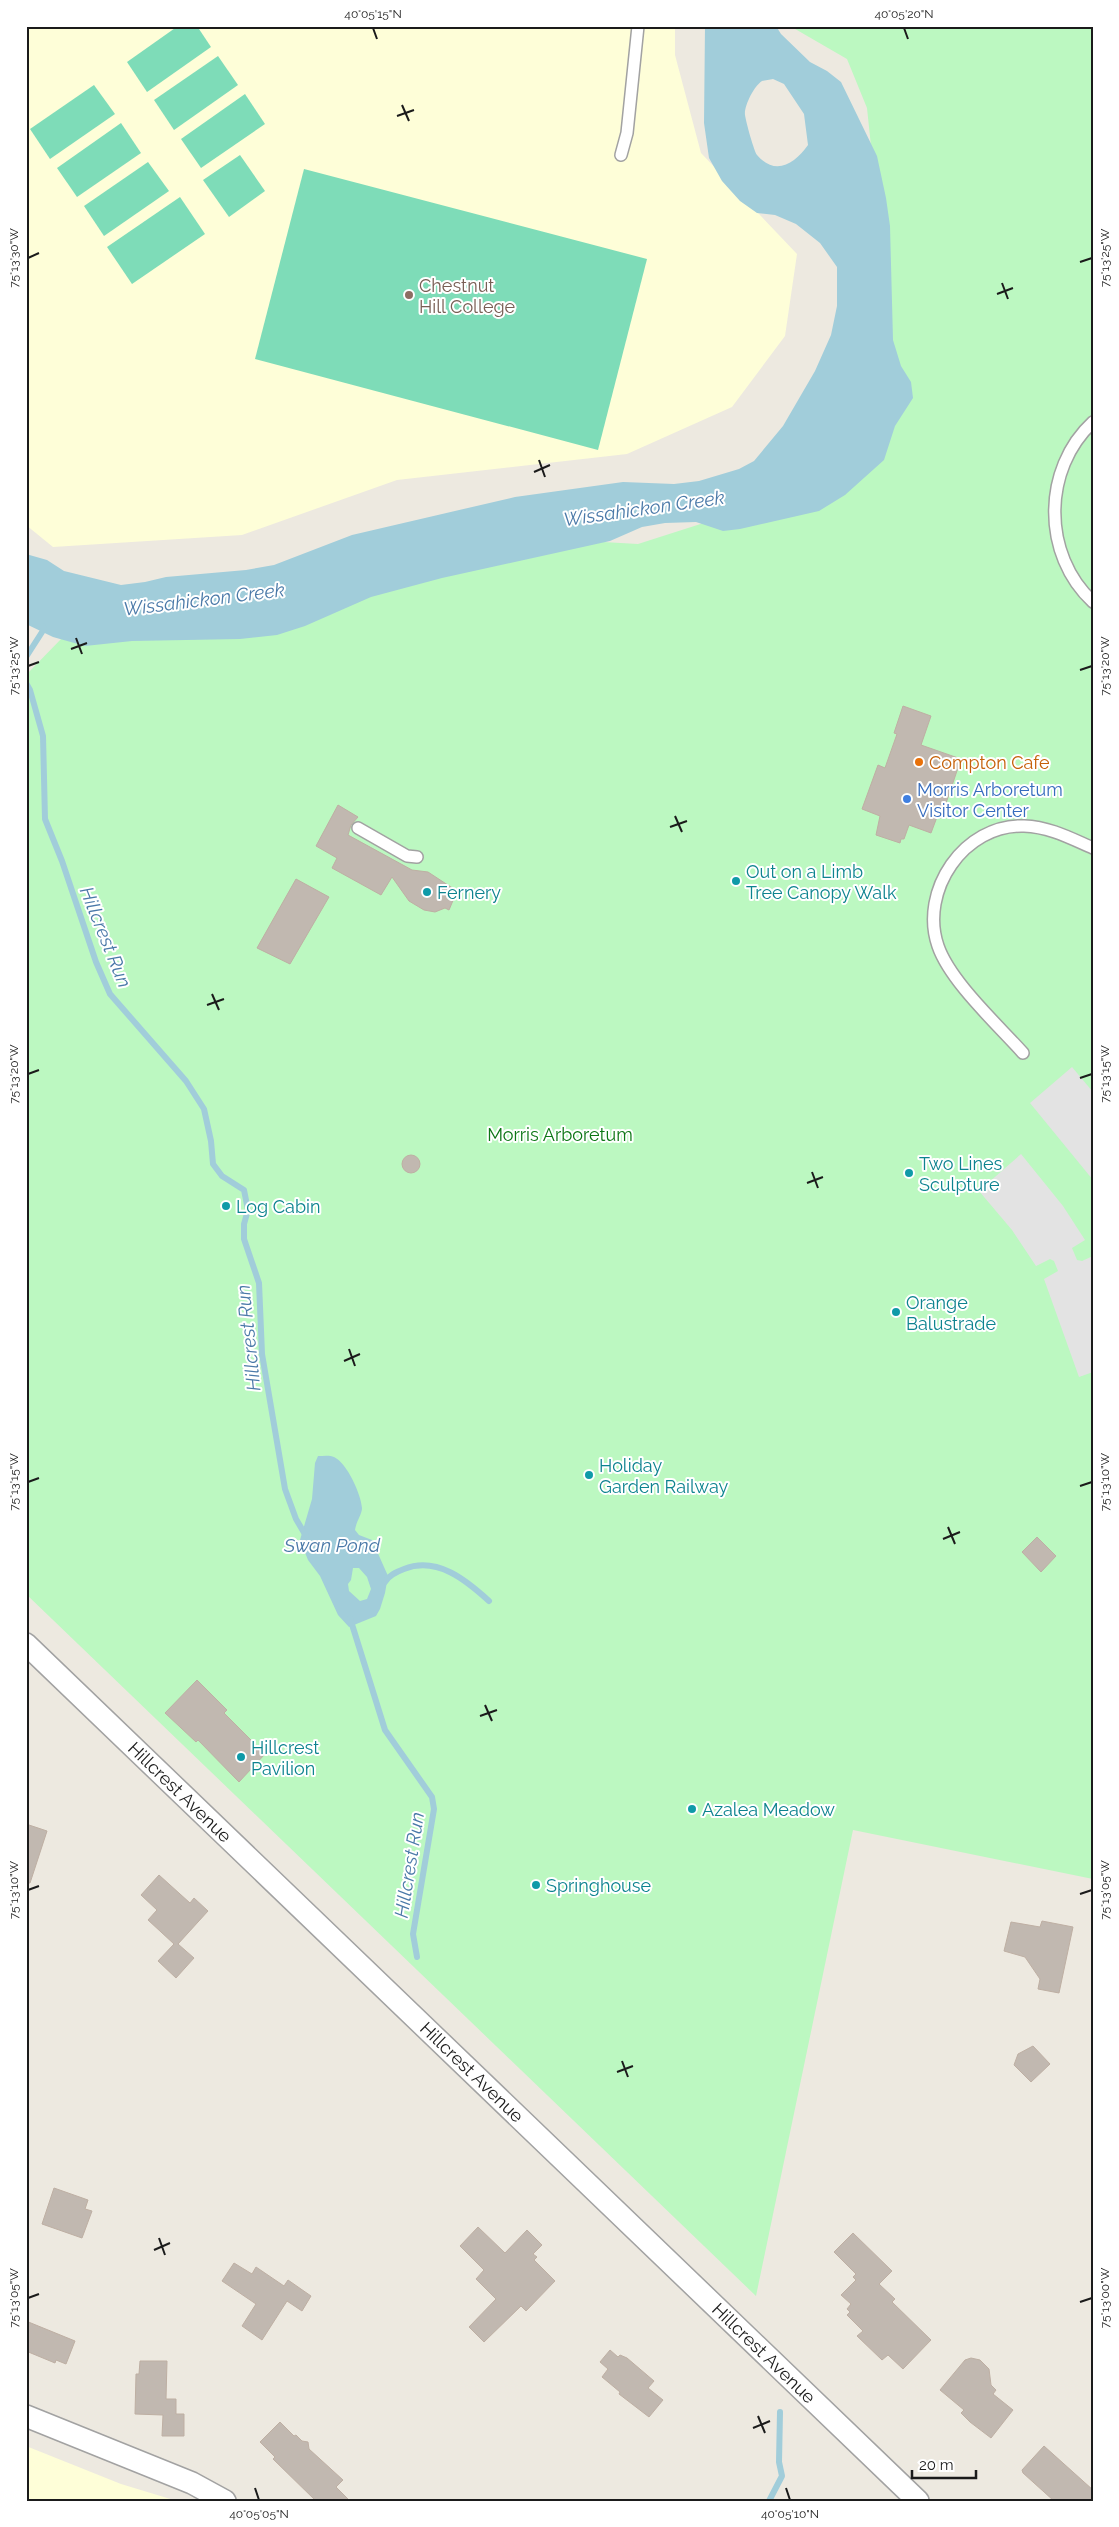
<svg xmlns="http://www.w3.org/2000/svg" width="1119" height="2527" font-family="Raleway,sans-serif">
	<style>
		.education { fill: #fefed8 }
		.park { fill: #bcf8c1 }
		.pitch { fill: #7edcb8 }
		.parking { fill: #e3e3e3 }
		.water { fill: #a1cdda; fill-rule: evenodd }
		.lines { fill: none; stroke-linecap: round; stroke-linejoin: round }
		.stream { stroke: #a1cdda; stroke-width: 6 }
		.building { fill: #c1b8b0; stroke: #beafa3 }
		.lane-casing { stroke: #a2a2a2; stroke-width: 14 }
		.street-casing { stroke: #a2a2a2; stroke-width: 24 }
		.lane { stroke: #fff; stroke-width: 11 }
		.street { stroke: #fff; stroke-width: 21 }
		.ticks { fill: none; stroke: #1b1b1b; stroke-width: 2 }
		.education-dot { fill: #8d6e63; stroke: #fff; stroke-width: 2 }
		.food-dot { fill: #e8710a; stroke: #fff; stroke-width: 2 }
		.shop-dot { fill: #3f7fe0; stroke: #fff; stroke-width: 2 }
		.culture-dot { fill: #0f9aa8; stroke: #fff; stroke-width: 2 }
		.labels { text-anchor: middle; dominant-baseline: central; stroke-width: 4; stroke-linejoin: round; paint-order: stroke }
		.education-label { font-size: 18px; fill: #785e54; stroke: #fff; text-anchor: start }
		.food-label { font-size: 18px; fill: #c56008; stroke: #fff; text-anchor: start }
		.shop-label { font-size: 18px; fill: #366cbe; stroke: #fff; text-anchor: start }
		.culture-label { font-size: 18px; fill: #0d838f; stroke: #fff; text-anchor: start }
		.park-label { font-size: 18px; fill: #0c7615; stroke: #fff }
		.street-label { font-size: 18px; fill: #1b1b1b; stroke: #fff }
		.water-label { font-size: 19px; font-style: italic; fill: #4a79a8; stroke: #fff }
		.neatline { fill: none; stroke: #1b1b1b; stroke-width: 2 }
		.ticks-label { font-size: 12px; text-anchor: middle; fill: #1b1b1b }
	</style>
	<rect width="100%" height="100%" fill="#ede9e0"/>
	<!-- education -->
	<g class="education">
		<path d="M26,26H675V55L701,153L797,254L785,336L732,407L627,454L397,480L242,535L53,547L26,525Z"/>
		<path d="M26,2446L121,2484L177,2501H26Z"/>
	</g>
	<!-- park -->
	<path class="park" d="M790,26H1093V1879L853,1830L756,2296L26,1594V675L62,638L484,535L638,544L763,504L879,222L867,108L847,59Z"/>
	<!-- pitch -->
	<g class="pitch">
		<path d="M178,26H197L211,47L147,92L127,62Z"/>
		<path d="M218,56L238,85L174,130L154,100Z"/>
		<path d="M94,85L115,114L50,159L30,129Z"/>
		<path d="M245,94L265,124L201,168L181,139Z"/>
		<path d="M121,123L141,153L77,197L57,168Z"/>
		<path d="M240,155L265,191L229,217L203,180Z"/>
		<path d="M148,162L169,191L104,236L84,206Z"/>
		<path d="M304,169L647,259L598,450L255,359Z"/>
		<path d="M180,197L205,234L132,284L107,247Z"/>
	</g>
	<!-- parking -->
	<g class="parking">
		<path d="M1072,1067L1093,1092V1180L1030,1103Z"/>
		<path d="M1021,1154L1063,1206L1085,1240L1072,1248L1077,1260L1082,1261L1093,1256V1372L1079,1377L1044,1279L1058,1271L1054,1261L1050,1259L1036,1266L1012,1230L979,1191Z"/>
	</g>
	<!-- water -->
	<g class="water">
		<path d="M705,26H776L781,34L810,62L827,71L841,82L877,156L886,198L890,226L893,340L901,366L911,382L913,398L895,426L884,460L845,495L819,511L740,529L723,531L696,522L665,523L642,527L610,541L442,578L371,597L305,626L277,635L240,639L132,641L85,646L53,637L26,624V554L47,560L64,571L121,585L145,582L166,577L246,570L274,565L352,535L515,497L623,482L674,484L699,481L739,469L754,461L783,426L815,371L831,335L837,306V267L820,243L796,224L775,215L757,213L740,201L722,181L709,158L704,123ZM773,79L784,84L804,114L808,145C795,163 776,177 757,155C754,151 746,122 745,115C744,106 754,86 762,81C765,80 770,80 773,79Z"/>
		<path d="M318,1456C323,1456 330,1455 334,1457C347,1463 361,1494 362,1508C362,1514 356,1522 355,1530L359,1535L372,1540L388,1576L385,1593L380,1609L376,1616L349,1627L338,1615L320,1576L308,1560L300,1540L312,1499L315,1463ZM353,1568H359L367,1577L371,1589L367,1599L360,1601L349,1591L348,1584L351,1580Z"/>
	</g>
	<g class="lines">
		<!-- stream -->
		<g class="stream">
			<path d="M26,657L44,629L43,626"/>
			<path d="M26,683L30,690L43,736L45,819L62,861L96,962L110,994L186,1081L204,1109L211,1141L213,1164L222,1176L244,1190L248,1210L244,1224V1239L259,1283L262,1354L285,1489L296,1519L306,1536"/>
			<path d="M385,1582C389,1575 396,1572 404,1569C437,1556 466,1580 489,1601"/>
			<path d="M350,1618L385,1730L432,1797L434,1809L413,1934L417,1957"/>
			<path d="M769,2501L782,2476L779,2462L780,2412"/>
		</g>
	</g>
	<!-- building -->
	<g class="building">
		<path d="M903,706L931,716L921,745L961,759L941,818L937,817L931,833L909,825L904,839H901L900,843L876,835L880,816L862,809L878,765L885,768L897,734L894,733Z"/>
		<path d="M338,805L358,817L351,825L348,835L412,870L428,872L457,891L449,910L445,908L435,912L424,910L409,901L392,877L381,895L332,868L337,858L316,846Z"/>
		<path d="M296,879L329,897L290,964L257,948Z"/>
		<circle cx="411" cy="1164" r="9"/>
		<path d="M1037,1537L1056,1556L1041,1572L1022,1552Z"/>
		<path d="M197,1680L227,1710L224,1713L265,1754L239,1782L198,1740L196,1742L165,1713Z"/>
		<path d="M26,1824L47,1831L30,1883H26Z"/>
		<path d="M159,1875L190,1903L194,1898L208,1911L178,1944L194,1958L176,1978L158,1961L174,1944L148,1920L157,1910L141,1895Z"/>
		<path d="M1042,1921L1073,1927L1059,1993L1038,1989L1040,1979L1025,1957L1004,1951L1011,1922L1040,1927Z"/>
		<path d="M1033,2046L1050,2064L1031,2082L1014,2065L1018,2054Z"/>
		<path d="M54,2188L88,2200L85,2209L92,2211L82,2238L42,2224Z"/>
		<path d="M478,2227L505,2253L527,2230L542,2245L533,2254L537,2257L534,2260L555,2281L526,2311L521,2306L484,2342L469,2327L496,2299L476,2279L484,2270L460,2246Z"/>
		<path d="M853,2233L892,2271L879,2284L895,2299L892,2302L931,2340L903,2369L888,2355L882,2360L857,2336L863,2331L847,2315L850,2312L847,2309L851,2304L841,2295L856,2280L853,2277L856,2274L834,2252Z"/>
		<path d="M234,2263L252,2274L256,2267L284,2286L288,2280L311,2296L302,2311L287,2301L262,2340L242,2326L256,2304L222,2281Z"/>
		<path d="M26,2321L75,2341L66,2364L56,2360L55,2363L26,2351Z"/>
		<path d="M610,2350L618,2357L620,2355L627,2358L654,2381L648,2388L663,2400L649,2417L619,2394L620,2392L602,2377L608,2369L600,2362Z"/>
		<path d="M971,2358L980,2360L989,2369L991,2385L996,2390L993,2394L1013,2410L991,2438L970,2422L961,2413L964,2410L940,2390L965,2360Z"/>
		<path d="M140,2361H167L166,2399H176V2414H184V2436H162L163,2415L135,2414L136,2374H139Z"/>
		<path d="M280,2422L294,2436L296,2435L302,2441L308,2442L309,2449L343,2480L336,2487L350,2501H316L273,2459L275,2457L260,2442Z"/>
		<path d="M1044,2446L1093,2490V2501H1054L1023,2473L1022,2470Z"/>
	</g>
	<g class="lines">
		<defs>
			<g id="lane">
				<path d="M621,155L627,133L638,26"/>
				<path d="M1093,422C1042,469 1042,555 1093,602"/>
				<path d="M358,828L407,856L417,857"/>
				<path d="M1023,1053C997,1024 950,981 938,946C919,891 964,824 1024,826C1050,827 1070,838 1093,848"/>
			</g>
			<g id="street">
				<path d="M26,1644L918,2501"/>
				<path d="M26,2416L192,2483L225,2501"/>
			</g>
		</defs>
		<!-- lane casing -->
		<use href="#lane" class="lane-casing"/>
		<!-- street casing -->
		<use href="#street" class="street-casing"/>
		<!-- lane -->
		<use href="#lane" class="lane"/>
		<!-- street -->
		<use href="#street" class="street"/>
	</g>
	<!-- ticks -->
	<path class="ticks" d="M373,28L377,39M904,28L908,39M402,105L409,121M397,116L414,110M28,258L39,253M1080,262L1092,258M1002,283L1008,299M997,294L1013,288M539,460L545,477M534,472L550,465M76,638L82,654M71,649L87,643M28,666L39,662M1080,670L1092,666M675,816L682,832M670,827L687,821M212,994L219,1010M207,1005L224,999M28,1074L39,1070M1080,1078L1092,1074M812,1172L818,1188M807,1183L823,1177M349,1349L355,1366M344,1361L360,1354M28,1482L39,1478M1080,1486L1092,1482M948,1527L955,1544M943,1539L960,1532M485,1705L492,1721M480,1716L497,1710M28,1890L39,1886M1080,1894L1092,1890M622,2061L628,2077M617,2072L633,2066M159,2238L165,2255M154,2250L170,2243M28,2298L39,2294M1080,2302L1092,2298M758,2416L765,2433M753,2428L770,2421M255,2488L259,2500M786,2488L790,2500"/>
	<!-- markers -->
	<circle class="education-dot" cx="409" cy="295" r="5"/>
	<circle class="food-dot" cx="919" cy="762" r="5"/>
	<circle class="shop-dot" cx="907" cy="799" r="5"/>
	<g class="culture-dot">
		<circle cx="736" cy="881" r="5"/>
		<circle cx="427" cy="892" r="5"/>
		<circle cx="909" cy="1173" r="5"/>
		<circle cx="226" cy="1206" r="5"/>
		<circle cx="896" cy="1312" r="5"/>
		<circle cx="589" cy="1475" r="5"/>
		<circle cx="241" cy="1757" r="5"/>
		<circle cx="692" cy="1809" r="5"/>
		<circle cx="536" cy="1885" r="5"/>
	</g>
	<g class="labels">
		<!-- education labels -->
		<g class="education-label">
			<text x="419" y="285">Chestnut<tspan x="419" dy="21">Hill College</tspan></text>
		</g>
		<!-- food labels -->
		<g class="food-label">
			<text x="929" y="762">Compton Cafe</text>
		</g>
		<!-- shop labels -->
		<g class="shop-label">
			<text x="917" y="789">Morris Arboretum<tspan x="917" dy="21">Visitor Center</tspan></text>
		</g>
		<!-- culture labels -->
		<g class="culture-label">
			<text x="746" y="871">Out on a Limb<tspan x="746" dy="21">Tree Canopy Walk</tspan></text>
			<text x="437" y="892">Fernery</text>
			<text x="919" y="1163">Two Lines<tspan x="919" dy="21">Sculpture</tspan></text>
			<text x="236" y="1206">Log Cabin</text>
			<text x="906" y="1302">Orange<tspan x="906" dy="21">Balustrade</tspan></text>
			<text x="599" y="1465">Holiday<tspan x="599" dy="21">Garden Railway</tspan></text>
			<text x="251" y="1747">Hillcrest<tspan x="251" dy="21">Pavilion</tspan></text>
			<text x="702" y="1809">Azalea Meadow</text>
			<text x="546" y="1885">Springhouse</text>
		</g>
		<!-- park labels -->
		<g class="park-label">
			<text x="560" y="1134">Morris Arboretum</text>
		</g>
		<!-- street labels -->
		<g class="street-label">
			<text transform="translate(180 1792) rotate(44)">Hillcrest Avenue</text>
			<text transform="translate(472 2072) rotate(44)">Hillcrest Avenue</text>
			<text transform="translate(764 2353) rotate(44)">Hillcrest Avenue</text>
		</g>
		<!-- water labels -->
		<g class="water-label">
			<text transform="translate(644 508) rotate(-8)">Wissahickon Creek</text>
			<text transform="translate(204 599) rotate(-7)">Wissahickon Creek</text>
			<text transform="translate(106 937) rotate(68)">Hillcrest Run</text>
			<text transform="translate(248 1338) rotate(-96)">Hillcrest Run</text>
			<text x="332" y="1545">Swan Pond</text>
			<text transform="translate(409 1865) rotate(-81)">Hillcrest Run</text>
		</g>
	</g>
	<!-- border -->
	<rect width="1119" height="2527" fill="none" stroke="#ffffff" stroke-width="55"/>
	<!-- scale -->
	<path d="M912 2470v8h64v-8" fill="none" stroke="#1b1b1b" stroke-width="2.5"/>
	<text x="919" y="2470" font-size="15" fill="#1b1b1b" stroke="#ffffff" stroke-width="4" paint-order="stroke">20 m</text>
	<rect x="28" y="28" width="1064" height="2472" class="neatline"/>
	<g class="ticks-label">
		<text x="373" y="18">40°05'15"N</text>
		<text x="904" y="18">40°05'20"N</text>
		<text transform="translate(1105 258) rotate(-90)" y="4">75°13'25"W</text>
		<text transform="translate(14 258) rotate(-90)" y="4">75°13'30"W</text>
		<text transform="translate(1105 666) rotate(-90)" y="4">75°13'20"W</text>
		<text transform="translate(14 666) rotate(-90)" y="4">75°13'25"W</text>
		<text transform="translate(1105 1074) rotate(-90)" y="4">75°13'15"W</text>
		<text transform="translate(14 1074) rotate(-90)" y="4">75°13'20"W</text>
		<text transform="translate(1105 1482) rotate(-90)" y="4">75°13'10"W</text>
		<text transform="translate(14 1482) rotate(-90)" y="4">75°13'15"W</text>
		<text transform="translate(1105 1890) rotate(-90)" y="4">75°13'05"W</text>
		<text transform="translate(14 1890) rotate(-90)" y="4">75°13'10"W</text>
		<text transform="translate(1105 2298) rotate(-90)" y="4">75°13'00"W</text>
		<text transform="translate(14 2298) rotate(-90)" y="4">75°13'05"W</text>
		<text x="259" y="2518">40°05'05"N</text>
		<text x="790" y="2518">40°05'10"N</text>
	</g>
</svg>
